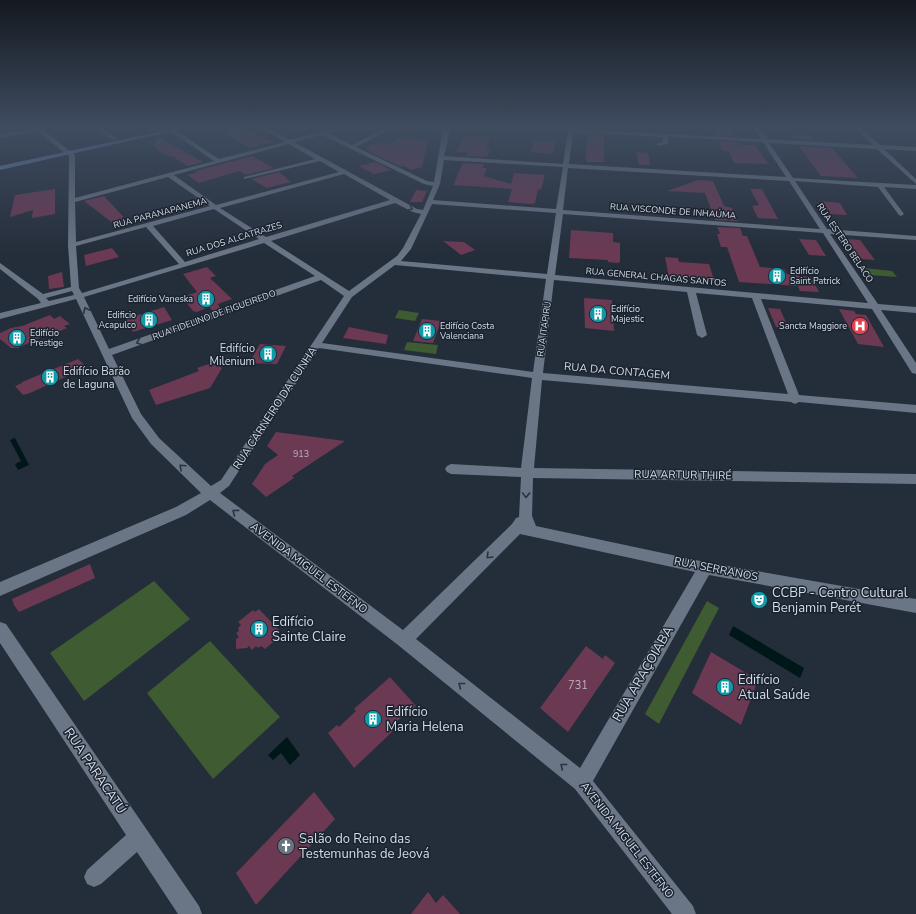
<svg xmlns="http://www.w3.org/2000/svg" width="916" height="914" font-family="'Nunito Sans',sans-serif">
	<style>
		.green { fill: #3e5b32 }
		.water { fill: #00171a }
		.building { fill: #6c3953 }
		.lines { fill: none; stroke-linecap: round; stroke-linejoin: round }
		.minor { fill: #6a7585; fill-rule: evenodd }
		.major { fill: #6c86b5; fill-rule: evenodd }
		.oneway { stroke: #2a3341 }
		.labels { text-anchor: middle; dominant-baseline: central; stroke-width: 3; stroke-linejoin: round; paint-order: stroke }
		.far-street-label { font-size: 9px; fill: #d6dce5; stroke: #1a2330 }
		.far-poi-label { font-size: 9px; fill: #d6dce5; stroke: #1a2330; text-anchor: start }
		.number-label { font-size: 9px; fill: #bcb3c0 }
		.poi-label { font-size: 11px; fill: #d6dce5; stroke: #1a2330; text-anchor: end }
		.street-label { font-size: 11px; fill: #d6dce5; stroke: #1a2330 }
		.near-number-label { font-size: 11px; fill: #bcb3c0 }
		.near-poi-label { font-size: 13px; fill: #d6dce5; stroke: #1a2330; text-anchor: start }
		.near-street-label { font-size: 13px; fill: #d6dce5; stroke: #1a2330 }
	</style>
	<rect width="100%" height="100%" fill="#242d3a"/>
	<!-- green -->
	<g class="green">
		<path d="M864,268L892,271L897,277L868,275Z"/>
		<path d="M399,310L419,313L415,321L395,318Z"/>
		<path d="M407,342L438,345L436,354L404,350Z"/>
		<path d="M154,581L190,619L84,701L50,653Z"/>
		<path d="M707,601L719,608L659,724L645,714Z"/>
		<path d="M210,641L280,717L213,779L147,693Z"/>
	</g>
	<!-- water -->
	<g class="water">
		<path d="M15,438L29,465L18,470L15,464L21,461L10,440Z"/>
		<path d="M733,626L804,668L800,678L729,635Z"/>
		<path d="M287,737L300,755L290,765L281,753L273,760L268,755Z"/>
	</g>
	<!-- building -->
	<g class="building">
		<path d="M238,127L274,142L250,148L222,131Z"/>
		<path d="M713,130L731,131L734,136L716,135Z"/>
		<path d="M587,134L604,135V162H586Z"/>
		<path d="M791,135L811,136L815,140L794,139Z"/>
		<path d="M465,136L490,137L486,149H490L487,157L466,156L468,152H456Z"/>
		<path d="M158,137L171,144L203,162L188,166L172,156L170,157L155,148L157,147L153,145Z"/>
		<path d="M398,138L428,140L422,167L411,170L404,166L401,167L368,151L371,150L364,147L382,142L388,145Z"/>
		<path d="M534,141L555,142L553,154L531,152Z"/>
		<path d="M718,141L737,142L739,145H755L768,164L734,163L729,151H723Z"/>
		<path d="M799,146L832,148L858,178L821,176Z"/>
		<path d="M636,152L648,153L650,165H639Z"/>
		<path d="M252,156L274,168L246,175L239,171L199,183L187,175L198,172L195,171Z"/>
		<path d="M375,162L391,170L374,174L359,166Z"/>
		<path d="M463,163L484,164L483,168H487L484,176L511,184L514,173L545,175L541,190L538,189L535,203L531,204L508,202L512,189L453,185Z"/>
		<path d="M279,172L291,182L267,188L251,179Z"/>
		<path d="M698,180L713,181L724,206L732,208L738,221L715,220L705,193L667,191Z"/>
		<path d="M55,189V214L32,218L33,210L10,217L15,195Z"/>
		<path d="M750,189H762L778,219L758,218L752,206L759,205Z"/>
		<path d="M416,190L427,191L422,202H410Z"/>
		<path d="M104,196L130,224L118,227L84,201Z"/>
		<path d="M821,201L840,203L847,215L830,214Z"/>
		<path d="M717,227L740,228L743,236H747L760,267L784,269L787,274L811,277L819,292L800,291L798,286L739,282L727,247H721L717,234H720Z"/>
		<path d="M571,230L613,233V242L620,243V261L619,263L608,262V260L569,258Z"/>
		<path d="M799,239L816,240L826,256L809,255Z"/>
		<path d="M847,239L860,240L875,260L861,259Z"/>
		<path d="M443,241L464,242L475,250L461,255Z"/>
		<path d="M112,248L119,257L86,266L84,255Z"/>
		<path d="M665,257L678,258L679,262L709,264L714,280L682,277V280L669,278Z"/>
		<path d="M207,267L216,276L210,278L232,299L218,304L220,308L213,311L209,307L197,312L193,311L182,297L197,292L183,274Z"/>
		<path d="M62,272L64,287L49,289L48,276Z"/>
		<path d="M584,298L612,300L614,331L585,328Z"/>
		<path d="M164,307L172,320L133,332L126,319Z"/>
		<path d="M768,308L780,309L789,329L776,327Z"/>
		<path d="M839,309L854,311L856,314L866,315L884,347L858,344Z"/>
		<path d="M50,315L54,319L60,316L70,324L64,326L67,328L49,336L48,334L18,348H11L0,339V333L11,328L22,326Z"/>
		<path d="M422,319L441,321L433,343L413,341Z"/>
		<path d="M349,327L388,335L386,344L343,338Z"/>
		<path d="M260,344L286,346L277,364L249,363Z"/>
		<path d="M78,359L87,367L30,393L23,395L15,386L22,383V382Z"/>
		<path d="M215,362L222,368L210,388L156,405L149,390L199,371L197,368Z"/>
		<path d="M276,432L345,441L292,476L294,478L266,497L252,484L265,464L278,455L267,446Z"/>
		<path d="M90,564L95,578L19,612L14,605L12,599Z"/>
		<path d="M259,609L280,631L276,634L279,637L265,649L261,646L258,648L256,646L252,650L249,646L247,648L236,649V639L239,637L236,633L239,631L238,628L241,625L238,622L253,610L255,612Z"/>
		<path d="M586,646L603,659L605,655L615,663L568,732L540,708Z"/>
		<path d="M711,652L758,680L741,725L692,693Z"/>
		<path d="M390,677L416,706L408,713L407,712L391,727L393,731L354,768L328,733L337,725L339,727L356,711L354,709Z"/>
		<path d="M314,792L335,819L256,905L236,873Z"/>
		<path d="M428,892L436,903L443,895L460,914H411Z"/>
	</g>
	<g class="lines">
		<!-- minor -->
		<g class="minor">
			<path d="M33,127H39L75,155V198L214,161L170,131L169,130L172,128L219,159L285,142L259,127H266L290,140L339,127H348L328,133L352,145L388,127H395L356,147L427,181L434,182L441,140L445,127H451L444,156L563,164L568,131L514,129L511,127L568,128V127H574L573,129L761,139L753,127H759L767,139L873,145L854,127H860L880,145L916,147V151L884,149L916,179V184L877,149L769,143L793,178L916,185V189L884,187L904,214L901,216L899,215L878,187L795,181L827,229L916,236V240L830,234L878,304L916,307V313L881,310L916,363V374L912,373L872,309L761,299L799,395L916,405V413L799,402L795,404L791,402L542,380L534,468L916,474V484L533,478L532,516L536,526L705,562L916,599V613L709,575L593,781L693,906L696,914H672L575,789L398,645L210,500L186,515L0,596V582L176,507L201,493L151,444L132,418L76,299L0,319V313L41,303L38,299L0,269V263L43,294L71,287L68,245L69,156L37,131L0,138V134L34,128ZM573,132L663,137V142L656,144L659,146L668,144V137L763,142L786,177L569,164ZM322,135L424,184L433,186L423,210L417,209L294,142ZM289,144L315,159L244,177V179L320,161L339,172L216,205L174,175ZM444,160L563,167L556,209L433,200L440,184ZM568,168L789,181L820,229L563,210ZM344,174L390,200L266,237L220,208ZM168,177L210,206L76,242L75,202ZM395,203L413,212L421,214L403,248L397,256L349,291L271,241ZM432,204L556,213L547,274L401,261L411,249ZM214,209L259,239L185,262L153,226ZM563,214L823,233L868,303L555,275ZM146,227L179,264L82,293L79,288L76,246ZM264,243L315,276L109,349L84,297ZM395,265L546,279L533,372L322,343L352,297ZM321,280L344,296L221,480L211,486L159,438L141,414L112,355ZM554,280L687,292L697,335L702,338L707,335L696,293L752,298L788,394L543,373ZM72,291L74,295L49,301L46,298ZM319,348L532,378L521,468L451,464L447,466L445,469L447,472L451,474L521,477L519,517L516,518L512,524L403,630L220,493L229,486ZM520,534L695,572L580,768L416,639Z"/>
			<path d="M93,127H100L118,139L113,140Z"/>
			<path d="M146,127H153L157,130L152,131Z"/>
			<path d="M0,622L6,624L199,906L202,914H178L137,852L101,884L94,887L87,884L84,877L87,870L126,835L0,643Z"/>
		</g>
		<!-- major -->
		<path class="major" d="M180,127H190L0,170V166Z"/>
	</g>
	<!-- one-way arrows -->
	<defs><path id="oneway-chevron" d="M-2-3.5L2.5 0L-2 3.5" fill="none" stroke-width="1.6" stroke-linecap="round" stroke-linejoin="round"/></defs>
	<g class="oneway">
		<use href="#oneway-chevron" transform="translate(410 208) rotate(25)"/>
		<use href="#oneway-chevron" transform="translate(86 310) rotate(-116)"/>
		<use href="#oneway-chevron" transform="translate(139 342) rotate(161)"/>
		<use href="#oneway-chevron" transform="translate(182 467) rotate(-137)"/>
		<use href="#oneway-chevron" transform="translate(526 495) rotate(92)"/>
		<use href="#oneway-chevron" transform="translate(235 512) rotate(-143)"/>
		<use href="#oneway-chevron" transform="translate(489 556) rotate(135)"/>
		<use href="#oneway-chevron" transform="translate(461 685) rotate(-142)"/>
		<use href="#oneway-chevron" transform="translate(563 766) rotate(-142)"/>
	</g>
	<!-- sky -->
	<linearGradient id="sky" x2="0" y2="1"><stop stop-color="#141920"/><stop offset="0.5" stop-color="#3f4c60"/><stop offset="1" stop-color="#3f4c60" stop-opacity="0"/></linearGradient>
	<rect width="916" height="255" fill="url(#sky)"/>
	<!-- icons -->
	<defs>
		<symbol id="building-disc" viewBox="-11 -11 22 22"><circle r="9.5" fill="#0f9aa8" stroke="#1a2330"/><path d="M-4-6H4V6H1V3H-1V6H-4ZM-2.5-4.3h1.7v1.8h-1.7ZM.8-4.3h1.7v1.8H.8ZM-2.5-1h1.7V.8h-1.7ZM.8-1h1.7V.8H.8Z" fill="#fff"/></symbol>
		<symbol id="hospital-disc" viewBox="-11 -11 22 22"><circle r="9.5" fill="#e0444e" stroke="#1a2330"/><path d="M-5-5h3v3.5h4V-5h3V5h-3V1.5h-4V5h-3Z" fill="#fff"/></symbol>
		<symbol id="theatre-disc" viewBox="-11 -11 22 22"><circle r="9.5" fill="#0f9aa8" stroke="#1a2330"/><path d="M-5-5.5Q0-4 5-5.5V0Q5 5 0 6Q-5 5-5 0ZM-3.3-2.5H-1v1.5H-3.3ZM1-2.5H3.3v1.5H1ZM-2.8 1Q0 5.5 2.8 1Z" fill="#fff"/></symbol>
		<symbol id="church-disc" viewBox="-11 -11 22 22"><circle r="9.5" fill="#6b7280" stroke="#1a2330"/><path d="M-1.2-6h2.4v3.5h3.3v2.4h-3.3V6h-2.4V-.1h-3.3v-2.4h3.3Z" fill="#fff"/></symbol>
	</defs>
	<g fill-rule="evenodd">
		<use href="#building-disc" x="767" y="266" width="20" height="20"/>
		<use href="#building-disc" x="196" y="289" width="20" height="20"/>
		<use href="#building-disc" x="588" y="304" width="20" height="20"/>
		<use href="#building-disc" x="139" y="310" width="20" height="20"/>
		<use href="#hospital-disc" x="850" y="316" width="20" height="20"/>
		<use href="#building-disc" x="417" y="321" width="20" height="20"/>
		<use href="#building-disc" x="7" y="328" width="20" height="20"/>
		<use href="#building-disc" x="258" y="344" width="20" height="20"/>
		<use href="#building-disc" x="40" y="367" width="20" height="20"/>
		<use href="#theatre-disc" x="749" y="590" width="20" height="20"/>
		<use href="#building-disc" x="249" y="619" width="20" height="20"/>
		<use href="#building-disc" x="715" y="677" width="20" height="20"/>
		<use href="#building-disc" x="363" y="709" width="20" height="20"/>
		<use href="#church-disc" x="276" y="836" width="20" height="20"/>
	</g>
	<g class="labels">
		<!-- far-street labels -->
		<g class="far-street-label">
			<text transform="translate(673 211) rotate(4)">RUA VISCONDE DE INHAÚMA</text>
			<text transform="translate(160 213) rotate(-15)">RUA PARANAPANEMA</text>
			<text transform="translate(234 239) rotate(-17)">RUA DOS ALCATRAZES</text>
			<text transform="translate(845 243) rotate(56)">RUA ESTERO BELACO</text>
			<text transform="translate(656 277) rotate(5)">RUA GENERAL CHAGAS SANTOS</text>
			<text transform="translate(214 315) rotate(-20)">RUA FIDELINO DE FIGUEIREDO</text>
			<text transform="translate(544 329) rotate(-82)">RUA ITAPIRU</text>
		</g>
		<!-- far-poi labels -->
		<g class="far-poi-label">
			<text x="790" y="271">Edifício<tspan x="790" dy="10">Saint Patrick</tspan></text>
			<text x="193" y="299" text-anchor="end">Edifício Vaneska</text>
			<text x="611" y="309">Edifício<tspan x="611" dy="10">Majestic</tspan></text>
			<text x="136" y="315" text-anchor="end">Edificio<tspan x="136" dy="10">Acapulco</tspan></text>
			<text x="440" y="326">Edifício Costa<tspan x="440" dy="10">Valenciana</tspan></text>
			<text x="847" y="326" text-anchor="end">Sancta Maggiore</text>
			<text x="30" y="333">Edifício<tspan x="30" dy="10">Prestige</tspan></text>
		</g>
		<!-- number labels -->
		<g class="number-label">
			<text x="301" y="454">913</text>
		</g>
		<!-- poi labels -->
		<g class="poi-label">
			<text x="255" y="348">Edifício<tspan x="255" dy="13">Milenium</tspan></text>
			<text x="63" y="371" text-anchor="start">Edifício Barão<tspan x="63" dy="13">de Laguna</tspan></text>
		</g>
		<!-- street labels -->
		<g class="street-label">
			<text transform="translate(617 371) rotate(5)">RUA DA CONTAGEM</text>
			<text transform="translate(275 408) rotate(-57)">RUA CARNEIRO DA CUNHA</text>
			<text transform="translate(683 475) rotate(1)">RUA ARTUR THIRÉ</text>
			<text transform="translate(309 568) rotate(37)">AVENIDA MIGUEL ESTEFNO</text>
			<text transform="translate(716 569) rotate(11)">RUA SERRANOS</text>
			<text transform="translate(627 840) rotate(52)">AVENIDA MIGUEL ESTEFNO</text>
		</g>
		<!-- near-number labels -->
		<g class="near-number-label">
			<text x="578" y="685">731</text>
		</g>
		<!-- near-poi labels -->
		<g class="near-poi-label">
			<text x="772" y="593">CCBP - Centro Cultural<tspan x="772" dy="15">Benjamin Perét</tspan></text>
			<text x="272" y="622">Edifício<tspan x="272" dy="15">Sainte Claire</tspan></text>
			<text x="738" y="680">Edifício<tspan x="738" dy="15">Atual Saúde</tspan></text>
			<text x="386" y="712">Edifício<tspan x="386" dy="15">Maria Helena</tspan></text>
			<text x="299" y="839">Salão do Reino das<tspan x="299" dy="15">Testemunhas de Jeová</tspan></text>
		</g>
		<!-- near-street labels -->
		<g class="near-street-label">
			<text transform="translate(643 674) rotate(-60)">RUA ARAÇOIABA</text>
			<text transform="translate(95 771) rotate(56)">RUA PARACATÚ</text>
		</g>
	</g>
</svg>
